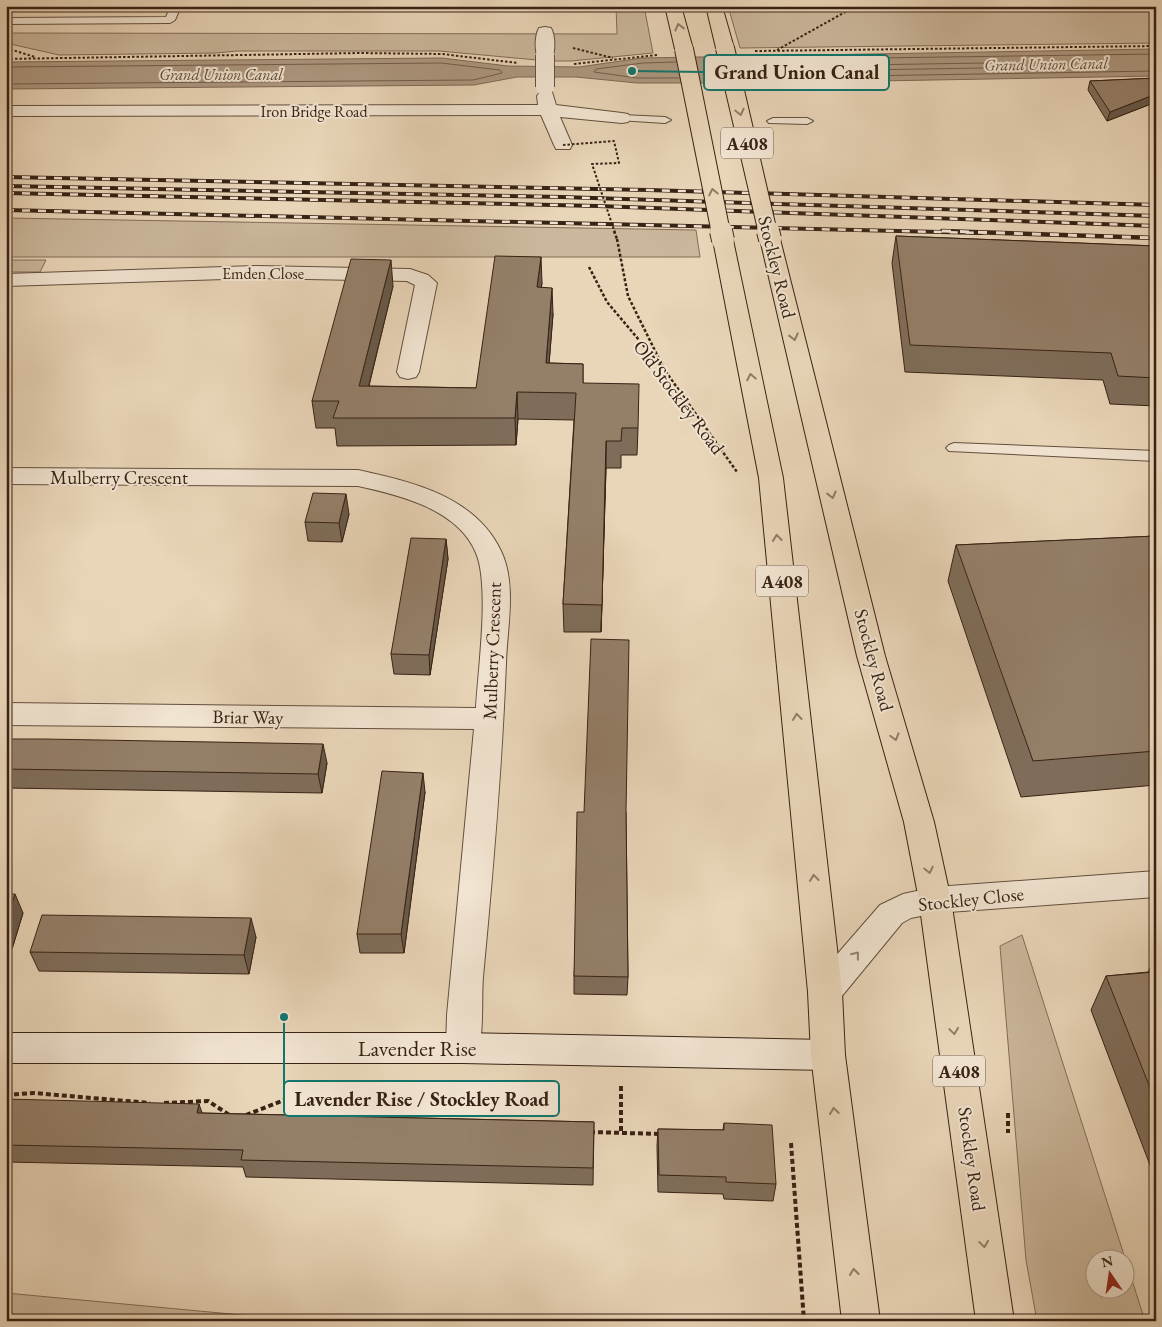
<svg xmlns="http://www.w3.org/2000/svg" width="1162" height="1327" font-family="'EB Garamond',serif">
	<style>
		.green { fill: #cbb79c; stroke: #826c58; fill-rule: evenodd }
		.water { fill: #ad9880; stroke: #7e6955 }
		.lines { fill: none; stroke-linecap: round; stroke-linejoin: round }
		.shore { stroke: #725d4a; stroke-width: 1 }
		.lane-casing { stroke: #644f3d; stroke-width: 2 }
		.street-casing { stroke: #644f3d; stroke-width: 2 }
		.secondary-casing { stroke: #382214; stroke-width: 2 }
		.primary-casing { stroke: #382214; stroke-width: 2 }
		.path-far2 { stroke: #382214; stroke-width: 2; stroke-dasharray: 2.5 2; stroke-linecap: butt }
		.path-far1 { stroke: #382214; stroke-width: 2.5; stroke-dasharray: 3 2; stroke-linecap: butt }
		.path { stroke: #382214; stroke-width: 4; stroke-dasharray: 5 3; stroke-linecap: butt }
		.lane { fill: #f1e4d1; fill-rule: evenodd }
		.street { fill: #f1e4d1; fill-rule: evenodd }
		.secondary { fill: #f1e4d1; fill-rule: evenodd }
		.primary { fill: #e9d5b8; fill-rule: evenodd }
		.rail-far1-casing { stroke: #382214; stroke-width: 4 }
		.rail-casing { stroke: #382214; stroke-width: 4.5 }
		.rail-far1 { stroke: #f1e4d1; stroke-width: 2.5; stroke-dasharray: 8; stroke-linecap: butt }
		.rail { stroke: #f1e4d1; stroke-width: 3; stroke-dasharray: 9; stroke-linecap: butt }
		.street-bridge-casing { stroke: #644f3d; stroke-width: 20; stroke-linecap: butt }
		.primary-bridge-far1-casing { stroke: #382214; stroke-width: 20; stroke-linecap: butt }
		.primary-bridge-casing { stroke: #382214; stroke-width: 24; stroke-linecap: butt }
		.path-bridge-far1 { stroke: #382214; stroke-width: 2; stroke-dasharray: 2.5 2; stroke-linecap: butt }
		.path-bridge { stroke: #382214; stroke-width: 2.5; stroke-dasharray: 3 2; stroke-linecap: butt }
		.street-bridge { stroke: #f1e4d1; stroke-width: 18 }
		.primary-bridge-far1 { stroke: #e9d5b8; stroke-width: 18 }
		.primary-bridge { stroke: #e9d5b8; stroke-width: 22 }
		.wall { fill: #7f6d5a; stroke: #382214 }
		.shaded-wall { fill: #68594a; stroke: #382214 }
		.building { fill: #947f69; stroke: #382214 }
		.oneway { stroke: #907c66 }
		.oneway2 { stroke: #948372 }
		.labels { text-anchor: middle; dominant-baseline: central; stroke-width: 4; stroke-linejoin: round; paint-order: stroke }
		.far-water-label { font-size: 16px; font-style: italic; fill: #614b3a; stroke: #f1e4d1 }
		.far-street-label { font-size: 16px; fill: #382214; stroke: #f1e4d1 }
		.shield { fill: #f1e4d1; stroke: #705c4d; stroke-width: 1 }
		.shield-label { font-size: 18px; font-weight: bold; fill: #382214 }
		.street-label { font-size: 19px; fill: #382214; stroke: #f1e4d1 }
		.near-street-label { font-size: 22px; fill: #382214; stroke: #f1e4d1 }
		.leader { fill: none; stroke: #0f766e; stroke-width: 2 }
		.callout-dot { fill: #0f766e; stroke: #f1e4d1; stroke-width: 2 }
		.callout { fill: #f1e4d1; stroke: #0f766e; stroke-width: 2 }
		.callout-label { font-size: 20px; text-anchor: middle; font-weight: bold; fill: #382214 }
	</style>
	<rect width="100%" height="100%" fill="#e9d5b8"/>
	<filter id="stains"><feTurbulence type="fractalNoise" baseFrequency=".004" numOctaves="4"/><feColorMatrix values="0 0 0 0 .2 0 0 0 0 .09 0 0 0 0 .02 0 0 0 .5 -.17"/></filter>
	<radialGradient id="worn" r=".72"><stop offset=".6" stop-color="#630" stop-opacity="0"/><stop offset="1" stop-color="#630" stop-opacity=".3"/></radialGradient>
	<!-- green -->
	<g class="green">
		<path d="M616,6H644L653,53L571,61H548L439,51H237L216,53L59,55L6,43V33L617,34Z"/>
		<path d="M728,6H1156V43L740,48Z"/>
		<path d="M6,218L696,230L700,257H6Z"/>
		<path d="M6,260H46L40,272H6Z"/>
		<path d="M1022,935L1145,1321H1037L1026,1260L1000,946ZM1094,1260H1124V1290H1094Z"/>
		<path d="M6,1293L306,1321H6Z"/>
	</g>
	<!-- water -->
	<path class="water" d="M1156,49V76L767,83H637L576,77H517L474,85L6,89V62L442,58L508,66L579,67L642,58Z"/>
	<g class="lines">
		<!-- shore -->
		<g class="shore">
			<path d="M738,60L1156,54"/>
			<path d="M676,62L643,63L596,69L594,72L637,78H679"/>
			<path d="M6,67L441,63L500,70L502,73L473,80L6,84"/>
			<path d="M740,67L983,63L985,65L983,68L741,72"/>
			<path d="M743,78L1156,71"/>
		</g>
		<defs>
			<g id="lane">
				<path d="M171,6H181L175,20L170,23L6,24V18L166,17Z"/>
				<path d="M622,115L665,117L671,120L665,123L618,120L616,118Z"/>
				<path d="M773,118H807L813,121L807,124L769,123L767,121Z"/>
				<path d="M954,443L1156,451V461L949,451L946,448L949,445Z"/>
			</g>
			<g id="street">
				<path d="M545,27L551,28C555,35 556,52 551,59H539C534,52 535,35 539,28Z"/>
				<path d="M546,91L552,92L556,105L622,113L628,114L631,118L628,122L622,123L560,117L572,145L570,149H556L554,145L541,115L6,116V106L538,105L537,96L540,92Z"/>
				<path d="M257,266L410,269L428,275L437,283L419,372L416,377L408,379L400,377L397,372L415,285L407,281L257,278L6,286V274Z"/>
				<path d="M6,468L358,470C412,482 475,496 501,551C517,584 507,628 506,663C502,767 493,872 483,977C481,1001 485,1038 475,1059L463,1063L451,1059L446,1048L447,1015L474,729L6,725V703L476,708C478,670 490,586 476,553C458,509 399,495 358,486L6,484Z"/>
				<path d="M1156,871V897L935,913L911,918L902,923L837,1002L825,1006L813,1002L808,992L813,982L880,905L903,894L935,887Z"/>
			</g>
			<path id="secondary" d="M6,1033H463L828,1040L840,1044L845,1055L840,1066L828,1070L463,1063H6Z"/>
			<g id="primary">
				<path d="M665,6H681L693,49L690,53H678L675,49Z"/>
				<path d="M706,6H722L734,48L731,52H719L716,48Z"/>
				<path d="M770,233L777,235L780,239L885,656L934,822L951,900L1014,1321H976L919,900L904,822L857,656L760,239L763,235Z"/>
				<path d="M723,234L730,236L733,240L783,478L842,992L845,1055L880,1321H842L811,1055L808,992L759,478L713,240L716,236Z"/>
			</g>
		</defs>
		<!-- lane casing -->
		<use href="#lane" class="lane-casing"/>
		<!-- street casing -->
		<use href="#street" class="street-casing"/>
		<!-- secondary casing -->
		<use href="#secondary" class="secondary-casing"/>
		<!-- primary casing -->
		<use href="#primary" class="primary-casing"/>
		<!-- path-far2 -->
		<g class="path-far2">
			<path d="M6,48L35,57"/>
			<path d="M573,48L613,58"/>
			<path d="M777,50L856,6"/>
			<path d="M755,51L1156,46"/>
			<path d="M6,59L360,53L442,54L518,63"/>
			<path d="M574,64L657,55"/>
		</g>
		<!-- path-far1 -->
		<g class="path-far1">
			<path d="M617,239L628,296L664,369"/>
			<path d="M589,267L607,302L666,372L737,472"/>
		</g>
		<!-- path -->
		<g class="path">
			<path d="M621,1086V1133"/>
			<path d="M6,1095L34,1093L150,1103"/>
			<path d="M164,1103L208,1101L231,1116"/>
			<path d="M1008,1113V1133"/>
			<path d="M246,1115L320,1086H342L343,1082"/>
			<path d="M590,1132L661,1134"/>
			<path d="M791,1143L804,1321"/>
		</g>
		<!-- lane -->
		<use href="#lane" class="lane"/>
		<!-- street -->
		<use href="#street" class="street"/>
		<!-- secondary -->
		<use href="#secondary" class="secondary"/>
		<!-- primary -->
		<use href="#primary" class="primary"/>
		<defs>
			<g id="rail-far1">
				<path d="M6,177L648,190L1156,205"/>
				<path d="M6,186L562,197L1156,216"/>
				<path d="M6,193L598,206L1156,226"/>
				<path d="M6,210L982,233"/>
			</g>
			<path id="rail" d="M942,231L1156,238"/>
		</defs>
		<!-- rail-far1 casing -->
		<use href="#rail-far1" class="rail-far1-casing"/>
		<!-- rail casing -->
		<use href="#rail" class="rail-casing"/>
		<!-- rail-far1 -->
		<use href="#rail-far1" class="rail-far1"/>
		<!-- rail -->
		<use href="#rail" class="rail"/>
		<defs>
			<path id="street-bridge" d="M545,55V87"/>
			<g id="primary-bridge-far1">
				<path d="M725,48L768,233"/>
				<path d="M684,49L721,233"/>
			</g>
			<g id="primary-bridge">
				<path d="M721,231L723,240"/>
				<path d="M768,231L770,239"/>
			</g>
		</defs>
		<!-- street-bridge casing -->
		<use href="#street-bridge" class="street-bridge-casing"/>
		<!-- primary-bridge-far1 casing -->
		<use href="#primary-bridge-far1" class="primary-bridge-far1-casing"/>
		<!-- primary-bridge casing -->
		<use href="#primary-bridge" class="primary-bridge-casing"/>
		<!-- path-bridge-far1 -->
		<path class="path-bridge-far1" d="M563,145L614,141L619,163L592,164L615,233"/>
		<!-- path-bridge -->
		<path class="path-bridge" d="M614,231L617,239"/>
		<!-- street-bridge -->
		<use href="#street-bridge" class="street-bridge"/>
		<!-- primary-bridge-far1 -->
		<use href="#primary-bridge-far1" class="primary-bridge-far1"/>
		<!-- primary-bridge -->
		<use href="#primary-bridge" class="primary-bridge"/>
	</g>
	<!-- wall -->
	<g class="wall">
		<path d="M1156,78V102L1107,121L1088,90L1090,81Z"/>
		<path d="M896,236L1156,246V406L1110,404L1103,380L905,372L892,263Z"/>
		<path d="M542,283L541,287L553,314L549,363L583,364V383L638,428L637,455H621V468H606L601,632H564L563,604L574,420L518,419L516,445L337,446L335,428H316L312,401L393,286L369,386L476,388Z"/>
		<path d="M349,514L342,542L308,541L305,522Z"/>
		<path d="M1156,536V785L1021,797L948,581L956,545Z"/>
		<path d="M446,539L448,559L430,675L394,674L391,654Z"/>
		<path d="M6,739L327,763L322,793L6,788Z"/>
		<path d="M425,792L404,953H360L357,934Z"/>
		<path d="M584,812H626L628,977L627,995L574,994V976Z"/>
		<path d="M6,894L23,913L12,949H6Z"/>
		<path d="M256,937L249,974L39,971L30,952Z"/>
		<path d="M1156,963V1181L1091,1010L1106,976L1148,972L1152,964Z"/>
		<path d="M6,1099L203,1113L594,1122L593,1185L246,1177L243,1167L6,1162Z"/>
		<path d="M724,1123L776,1184L773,1201L724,1199L723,1194L658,1192L657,1146L658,1129L723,1130Z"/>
	</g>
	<!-- shaded-wall -->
	<g class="shaded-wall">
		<path d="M1156,94V102L1107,121L1110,112Z"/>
		<path d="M541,257L542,283L538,314L537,287Z"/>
		<path d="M391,260L393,286L362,413L359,386Z"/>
		<path d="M552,288L553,314L547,390L546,363Z"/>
		<path d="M517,392L518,419L516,445L515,418Z"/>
		<path d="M606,441V468L601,632L602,605Z"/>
		<path d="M346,494L349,514L342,542L339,523Z"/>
		<path d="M446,539L448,559L430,675L429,655Z"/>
		<path d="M323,744L327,763L322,793L318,774Z"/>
		<path d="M423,773L425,792L404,953L401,934Z"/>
		<path d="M15,894L23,913L12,949L6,937V921Z"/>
		<path d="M251,918L256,937L249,974L244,955Z"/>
		<path d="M199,1104L205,1121L197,1113Z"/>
	</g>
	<!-- building -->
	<g class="building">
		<path d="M1156,78V94L1110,112L1090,81Z"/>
		<path d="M896,236L1156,246V378L1118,376L1111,353L910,345Z"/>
		<path d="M495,256L541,257L537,287L552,288L546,363L583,364V383L639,384L638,428H622L621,441H606L602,605L563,604L576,393L517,392L515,418H333L339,401H312L351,259L391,260L359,386L476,388Z"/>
		<path d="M313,493L346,494L339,523L305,522Z"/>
		<path d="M1156,536V751L1033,761L956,545Z"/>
		<path d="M411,538L446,539L429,655L391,654Z"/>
		<path d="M591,639L629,640L626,812L628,977L574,976L577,812H584Z"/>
		<path d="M6,739H43L323,744L318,774L6,769Z"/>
		<path d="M382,771L423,773L401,934H357Z"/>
		<path d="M6,894H15L6,921Z"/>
		<path d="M42,915L251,918L244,955L30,952Z"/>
		<path d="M1156,963V1103L1106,976L1155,972L1152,964Z"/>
		<path d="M6,1099L199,1104L197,1113L594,1122L593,1168L241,1160L243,1150L6,1145Z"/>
		<path d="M724,1123L772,1125L776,1184L726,1182V1177L659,1175L658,1129L724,1130Z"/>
	</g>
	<!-- one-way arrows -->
	<defs><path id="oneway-chevron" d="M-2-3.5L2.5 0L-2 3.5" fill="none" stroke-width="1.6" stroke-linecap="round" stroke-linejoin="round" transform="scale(1.25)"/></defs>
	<g class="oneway">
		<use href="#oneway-chevron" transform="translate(679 27) rotate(-104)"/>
		<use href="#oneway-chevron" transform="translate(740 112) rotate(77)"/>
		<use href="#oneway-chevron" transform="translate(713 192) rotate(-102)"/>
		<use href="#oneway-chevron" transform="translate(794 337) rotate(76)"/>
		<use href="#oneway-chevron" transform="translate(751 377) rotate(-101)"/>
		<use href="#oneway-chevron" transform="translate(832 495) rotate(76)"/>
		<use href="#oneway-chevron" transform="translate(777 538) rotate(-96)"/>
		<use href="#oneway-chevron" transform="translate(797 717) rotate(-96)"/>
		<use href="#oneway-chevron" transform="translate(895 737) rotate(74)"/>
		<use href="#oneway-chevron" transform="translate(929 870) rotate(78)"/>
		<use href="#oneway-chevron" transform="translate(814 878) rotate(-96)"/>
		<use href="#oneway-chevron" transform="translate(954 1031) rotate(82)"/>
		<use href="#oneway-chevron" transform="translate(834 1111) rotate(-97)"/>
		<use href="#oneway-chevron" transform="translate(984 1244) rotate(82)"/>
		<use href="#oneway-chevron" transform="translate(854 1272) rotate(-97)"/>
	</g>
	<use class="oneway2" href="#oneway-chevron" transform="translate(856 955) rotate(-51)"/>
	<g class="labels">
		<!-- far-water labels -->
		<g class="far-water-label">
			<text transform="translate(1046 64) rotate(-1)">Grand Union Canal</text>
			<text x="221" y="74">Grand Union Canal</text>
		</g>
		<!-- far-street labels -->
		<g class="far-street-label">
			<text x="314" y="111">Iron Bridge Road</text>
			<text x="263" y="273">Emden Close</text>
		</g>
		<!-- shield labels -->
		<g class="shield">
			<rect x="721" y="127.5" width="52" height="31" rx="4"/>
			<rect x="756" y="565.5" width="52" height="31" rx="4"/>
			<rect x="933" y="1055.5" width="52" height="31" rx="4"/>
		</g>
		<g class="shield-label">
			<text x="747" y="143">A408</text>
			<text x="782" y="581">A408</text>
			<text x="959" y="1071">A408</text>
		</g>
		<!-- street labels -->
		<g class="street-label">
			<text transform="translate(777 267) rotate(76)">Stockley Road</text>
			<text transform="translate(679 397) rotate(53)">Old Stockley Road</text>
			<text x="119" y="477">Mulberry Crescent</text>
			<text transform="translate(492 651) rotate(-88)">Mulberry Crescent</text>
			<text transform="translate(874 660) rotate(75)">Stockley Road</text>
			<text transform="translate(248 717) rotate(1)">Briar Way</text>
			<text transform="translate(971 899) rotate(-6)">Stockley Close</text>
			<text transform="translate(972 1159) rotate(82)">Stockley Road</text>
		</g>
		<!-- near-street labels -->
		<g class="near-street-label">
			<text x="417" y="1048">Lavender Rise</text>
		</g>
	</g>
	<!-- callouts -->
	<path class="leader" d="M632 71L704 72M284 1017L284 1099"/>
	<g class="callout-dot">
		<circle cx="632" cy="71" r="5"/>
		<circle cx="284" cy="1017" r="5"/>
	</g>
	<g class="callout">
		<rect x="704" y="55" width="185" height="35" rx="5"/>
		<rect x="284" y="1081" width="275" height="35" rx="5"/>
	</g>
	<g class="callout-label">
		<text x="797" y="79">Grand Union Canal</text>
		<text x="422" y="1106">Lavender Rise / Stockley Road</text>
	</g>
	<!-- margin -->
	<rect width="1162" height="1327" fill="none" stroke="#e9d5b8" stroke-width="25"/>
	<rect x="8" y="8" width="1147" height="1312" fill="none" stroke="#382214" stroke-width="2.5"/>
	<rect x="12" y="12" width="1137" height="1302" fill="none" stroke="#382214"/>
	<!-- north arrow -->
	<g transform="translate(1110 1274) rotate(347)"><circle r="24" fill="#f1e4d1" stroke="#a79685"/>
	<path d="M0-4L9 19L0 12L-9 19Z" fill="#8f2418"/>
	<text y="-8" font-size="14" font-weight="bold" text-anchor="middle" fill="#382214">N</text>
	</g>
	<rect width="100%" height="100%" filter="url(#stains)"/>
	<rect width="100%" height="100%" fill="url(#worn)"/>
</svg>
